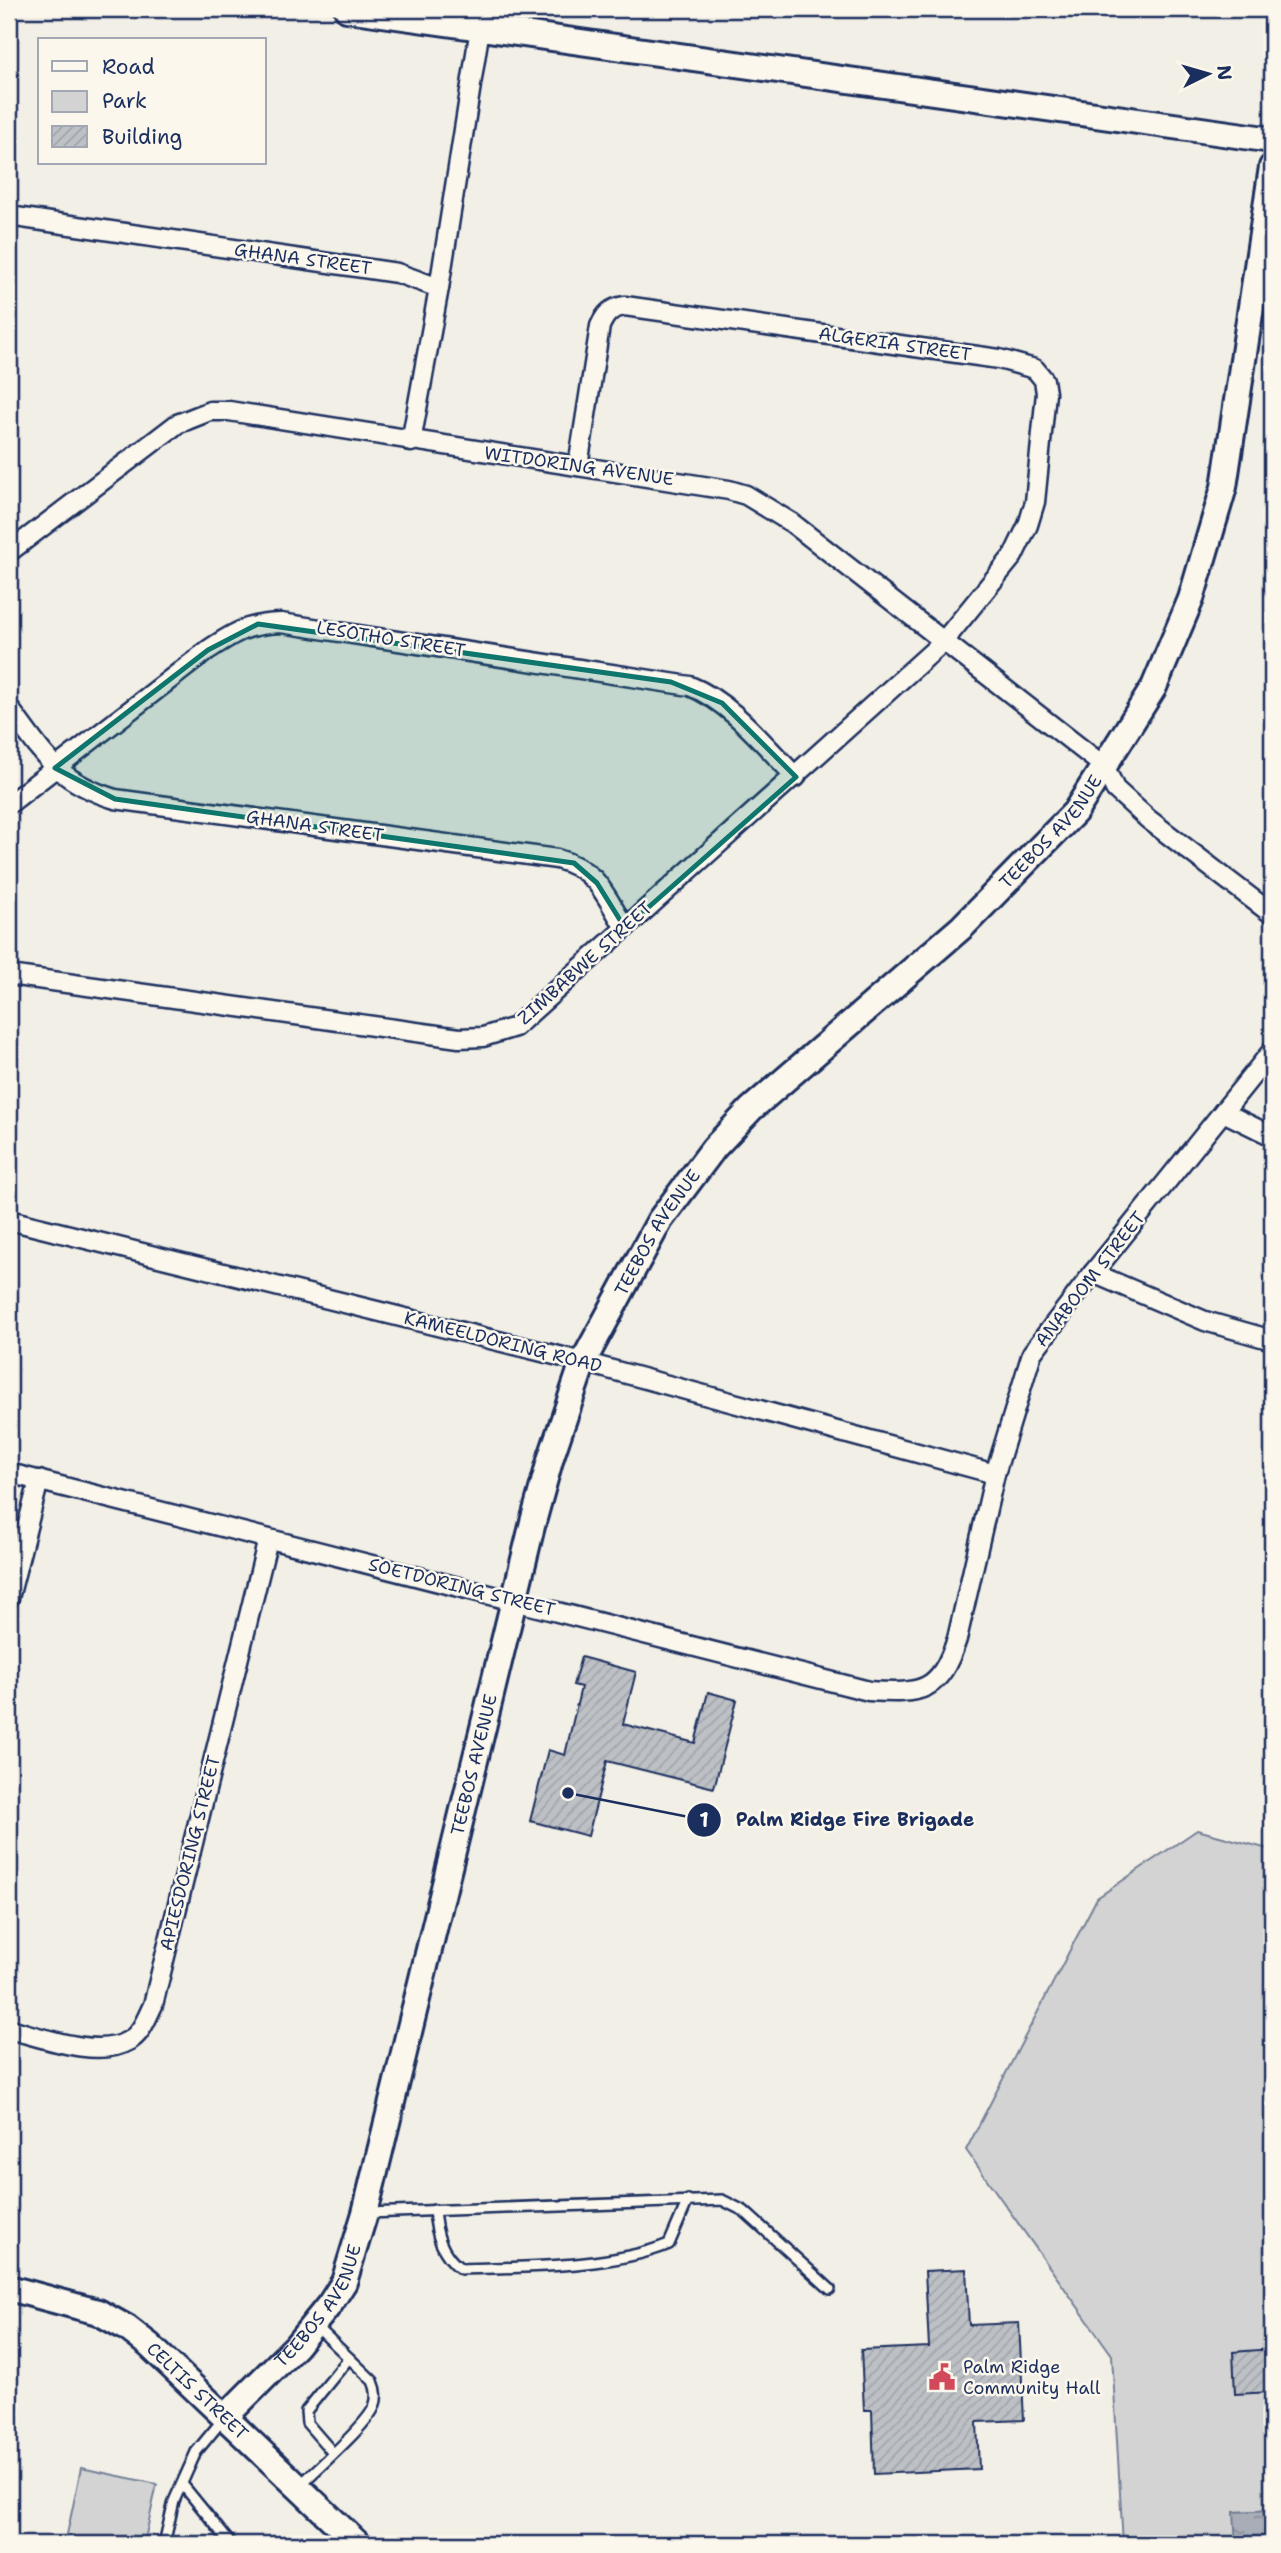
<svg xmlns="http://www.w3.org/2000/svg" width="1281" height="2553" font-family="'Shantell Sans',sans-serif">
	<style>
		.park { fill: #d2d3d2; stroke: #768198; stroke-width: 2 }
		.water { fill: url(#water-ripples); stroke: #707b93; stroke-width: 2 }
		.building { fill: url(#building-hatch); stroke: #1b2f5e; stroke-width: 2 }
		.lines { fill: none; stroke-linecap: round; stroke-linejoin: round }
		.lane-casing { stroke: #1b2f5e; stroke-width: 14 }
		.street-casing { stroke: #1b2f5e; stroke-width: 23 }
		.secondary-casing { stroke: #1b2f5e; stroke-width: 30 }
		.lane { stroke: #fbf7ec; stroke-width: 9 }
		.street { stroke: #fbf7ec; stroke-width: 18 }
		.secondary { stroke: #fbf7ec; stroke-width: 24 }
		.marked { fill: #0f766e; fill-opacity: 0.2; stroke: #0f766e; stroke-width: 5; stroke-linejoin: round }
		.labels { text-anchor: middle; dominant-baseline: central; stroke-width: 5; stroke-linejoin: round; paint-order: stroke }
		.street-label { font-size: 18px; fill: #1b2f5e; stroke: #fbf7ec }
		.poi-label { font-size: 18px; fill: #1b2f5e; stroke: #fbf7ec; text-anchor: start }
		.leader { fill: none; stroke: #1b2f5e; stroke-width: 2.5 }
		.callout-dot { fill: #1b2f5e; stroke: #fbf7ec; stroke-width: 2.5 }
		.mark-label { font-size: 21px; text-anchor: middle; font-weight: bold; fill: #fff }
		.callout-label { font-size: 19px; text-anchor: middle; font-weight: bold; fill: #1b2f5e; stroke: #fbf7ec; stroke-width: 5; stroke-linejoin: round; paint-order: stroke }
	</style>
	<defs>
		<pattern id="water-ripples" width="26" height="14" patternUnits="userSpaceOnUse" patternTransform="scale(1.75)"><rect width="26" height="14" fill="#a9adb7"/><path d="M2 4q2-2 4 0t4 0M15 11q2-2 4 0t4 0" fill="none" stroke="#898d98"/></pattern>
		<pattern id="building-hatch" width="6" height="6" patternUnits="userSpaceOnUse" patternTransform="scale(1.75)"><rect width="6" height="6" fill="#bdc0c4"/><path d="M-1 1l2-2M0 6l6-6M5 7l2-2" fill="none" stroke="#a2a5ab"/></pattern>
	</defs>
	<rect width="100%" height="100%" fill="#f2efe6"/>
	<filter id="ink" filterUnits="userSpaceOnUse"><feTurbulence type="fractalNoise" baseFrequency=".0143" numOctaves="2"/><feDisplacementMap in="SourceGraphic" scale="14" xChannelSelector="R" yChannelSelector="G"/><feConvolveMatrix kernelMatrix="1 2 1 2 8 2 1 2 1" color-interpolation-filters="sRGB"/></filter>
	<g filter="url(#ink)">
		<!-- park -->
		<g class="park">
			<path d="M1197,1830L1272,1850V2544H1123L1112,2355L966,2150L1097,1898Z"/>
			<path d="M81,2468L157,2484L144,2544H65Z"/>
		</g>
		<!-- water -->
		<path class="water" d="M1271,2510L1272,2544H1236L1234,2512Z"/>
		<!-- building -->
		<g class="building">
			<path d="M581,1657L636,1672L623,1724L695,1743L708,1692L737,1700L714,1788L607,1761L588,1836L530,1821L548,1750L565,1755L581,1687L573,1685Z"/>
			<path d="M966,2269L969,2325L1019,2323L1024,2420L977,2422L979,2469L874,2474L872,2410H864L861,2350L929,2347L925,2271Z"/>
			<path d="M1272,2349V2392L1235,2394L1233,2352Z"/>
		</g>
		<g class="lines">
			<defs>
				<g id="lane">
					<path d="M434,2210C436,2234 441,2254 461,2269C523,2267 611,2268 669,2244L688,2200"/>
					<path d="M367,2213L722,2200L744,2211L830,2289"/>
					<path d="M333,2453L307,2423L306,2411L349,2358"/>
					<path d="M182,2484L231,2544"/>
					<path d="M298,2487C315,2471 367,2425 374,2407C378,2398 377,2390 373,2381L316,2326"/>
					<path d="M164,2544L174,2501L196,2452L224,2418"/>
				</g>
				<g id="street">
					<path d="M9,216L397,273L439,288L411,442"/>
					<path d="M439,288L480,28"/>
					<path d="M9,552L177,424L210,411H229L729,490L746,495L792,523L1105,767L1115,789L1148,819L1272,914"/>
					<path d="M9,708C44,754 56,781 115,799L557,859C598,870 604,894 625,928"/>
					<path d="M9,804L208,650C235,632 248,624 281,623L690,686C732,703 764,745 796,777"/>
					<path d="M9,975L459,1038L483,1037L515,1027L943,642L1013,556L1028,525L1035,502L1046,393L1044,380L1035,369L999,359L625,306C611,308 606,313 600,326L578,466"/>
					<path d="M1223,1112L1272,1136"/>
					<path d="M9,1220L583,1362L995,1474"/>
					<path d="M1093,1273L1205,1321L1272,1340"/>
					<path d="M9,1473L869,1691C922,1694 939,1693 957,1639L995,1474L1032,1353L1093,1273L1272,1051"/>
					<path d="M9,1598L39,1480"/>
					<path d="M9,2029C41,2037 98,2059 128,2041C141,2035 147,2017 153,2005L268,1539"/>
				</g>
				<g id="secondary">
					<path d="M347,9L1272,140"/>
					<path id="s1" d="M9,2288L98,2312L127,2328L149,2345L358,2544"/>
					<path id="s2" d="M225,2417L296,2346L330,2304L344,2282L365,2213L533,1522L551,1457L583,1362L660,1220L714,1148L751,1109L962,927L1075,812L1154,687L1191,599L1224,487L1272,167"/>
				</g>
			</defs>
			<!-- lane casing -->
			<use href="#lane" class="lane-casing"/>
			<!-- street casing -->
			<use href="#street" class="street-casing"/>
			<!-- secondary casing -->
			<use href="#secondary" class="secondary-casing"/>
			<!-- lane -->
			<use href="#lane" class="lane"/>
			<!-- street -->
			<use href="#street" class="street"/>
			<!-- secondary -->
			<use href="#secondary" class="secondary"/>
		</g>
	</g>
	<!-- marked area -->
	<path class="marked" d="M258,624L671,682L722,703L796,777L625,928L597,883L574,863L115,799L55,768L208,650Z"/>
	<!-- icons -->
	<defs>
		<symbol id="civic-bare" viewBox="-9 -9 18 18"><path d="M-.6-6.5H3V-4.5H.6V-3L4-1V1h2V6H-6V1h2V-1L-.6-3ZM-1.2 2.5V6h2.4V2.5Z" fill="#d1495b" stroke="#fbf7ec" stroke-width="2.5" paint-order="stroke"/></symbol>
	</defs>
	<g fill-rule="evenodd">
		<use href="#civic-bare" x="923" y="2358" width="38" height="38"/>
	</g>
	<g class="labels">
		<!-- street labels -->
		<g class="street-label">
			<text transform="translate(303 259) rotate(8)">GHANA STREET</text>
			<text transform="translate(895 344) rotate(8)">ALGERIA STREET</text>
			<text transform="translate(579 466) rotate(8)">WITDORING AVENUE</text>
			<text transform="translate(391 639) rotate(9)">LESOTHO STREET</text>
			<text transform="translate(315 826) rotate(8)">GHANA STREET</text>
			<text stroke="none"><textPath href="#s2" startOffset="1846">TEEBOS AVENUE</textPath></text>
			<text transform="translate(585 963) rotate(-42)">ZIMBABWE STREET</text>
			<text stroke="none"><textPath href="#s2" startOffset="1281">TEEBOS AVENUE</textPath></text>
			<text transform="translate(1090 1279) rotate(-52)">ANABOOM STREET</text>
			<text transform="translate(503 1342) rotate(14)">KAMEELDORING ROAD</text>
			<text transform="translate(462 1587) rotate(14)">SOETDORING STREET</text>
			<text stroke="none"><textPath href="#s2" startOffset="714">TEEBOS AVENUE</textPath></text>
			<text transform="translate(190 1853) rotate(-76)">APIESDORING STREET</text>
			<text stroke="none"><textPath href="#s2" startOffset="147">TEEBOS AVENUE</textPath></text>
			<text stroke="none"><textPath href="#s1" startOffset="220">CELTIS STREET</textPath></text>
		</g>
		<!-- poi labels -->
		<g class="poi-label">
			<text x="963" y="2367">Palm Ridge<tspan x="963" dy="21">Community Hall</tspan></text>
		</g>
	</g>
	<!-- callouts -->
	<path class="leader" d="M568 1793L704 1820"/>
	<g class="callout-dot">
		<circle cx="568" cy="1793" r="7"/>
		<circle cx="704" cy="1820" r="18"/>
	</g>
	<g class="mark-label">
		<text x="704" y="1827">1</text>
	</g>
	<g class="callout-label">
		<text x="855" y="1826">Palm Ridge Fire Brigade</text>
	</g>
	<!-- margin -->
	<rect width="1281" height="2553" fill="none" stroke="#fbf7ec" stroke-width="35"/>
	<rect x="18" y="18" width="1246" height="2518" fill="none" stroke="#1b2f5e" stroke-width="2.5" filter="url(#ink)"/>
	<!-- legend -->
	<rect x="38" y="38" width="228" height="126" fill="#fbf7ec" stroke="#a1a7b3" stroke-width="2"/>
	<rect x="52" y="61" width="35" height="10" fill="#fbf7ec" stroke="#a1a7b3" stroke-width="2"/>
	<text x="102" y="74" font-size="21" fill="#1b2f5e">Road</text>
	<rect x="52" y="91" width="35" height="21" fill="#d2d3d2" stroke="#a1a7b3" stroke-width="2"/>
	<text x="102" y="108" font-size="21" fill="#1b2f5e">Park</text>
	<rect x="52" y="126" width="35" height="21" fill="url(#building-hatch)" stroke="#a1a7b3" stroke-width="2"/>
	<text x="102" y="144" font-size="21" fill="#1b2f5e">Building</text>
	<!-- north arrow -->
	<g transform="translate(1208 74) rotate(85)" stroke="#fbf7ec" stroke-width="5" paint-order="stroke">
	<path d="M0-5L12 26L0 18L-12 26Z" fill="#1b2f5e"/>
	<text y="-10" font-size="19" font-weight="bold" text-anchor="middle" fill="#1b2f5e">N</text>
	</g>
</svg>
